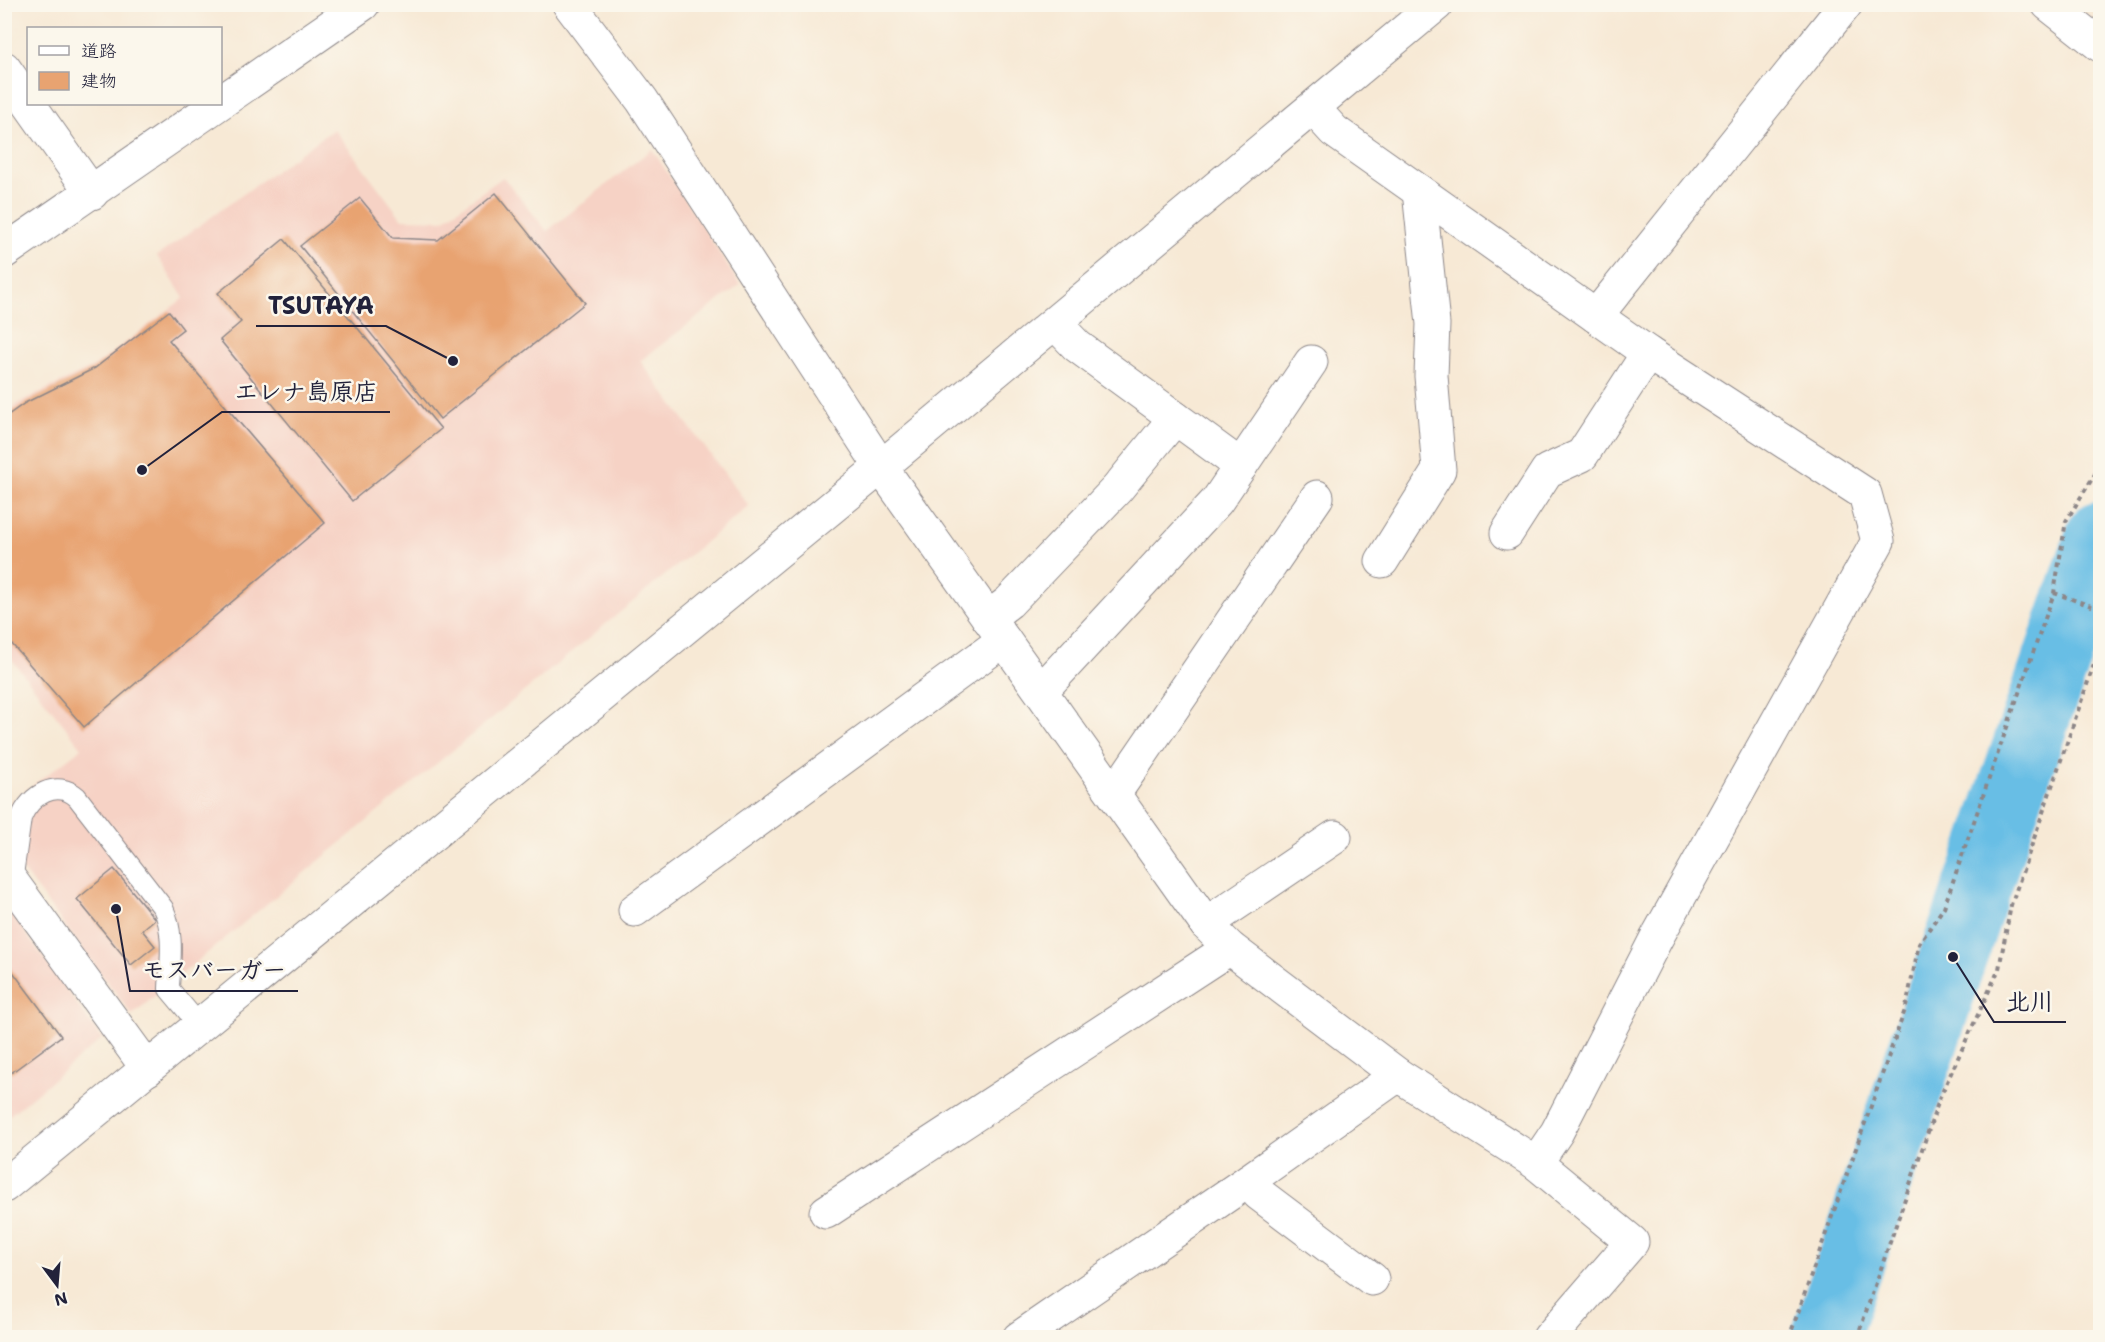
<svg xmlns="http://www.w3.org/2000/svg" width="2105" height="1342" font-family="'Shantell Sans','Klee One',sans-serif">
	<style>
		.built { fill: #f6d2c5 }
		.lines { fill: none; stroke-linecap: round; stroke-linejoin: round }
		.river { stroke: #68bee5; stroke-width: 68 }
		.building { fill: #e8a371 }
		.service-casing { stroke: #8c8688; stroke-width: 22 }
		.minor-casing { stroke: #8c8688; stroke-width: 35 }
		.tertiary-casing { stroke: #8c8688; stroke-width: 35 }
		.path { stroke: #8c8688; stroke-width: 4; stroke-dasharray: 4.5 4.5; stroke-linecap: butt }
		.service { stroke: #fff; stroke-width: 20 }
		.minor { stroke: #fff; stroke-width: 33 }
		.tertiary { stroke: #fff; stroke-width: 33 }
		.leader { fill: none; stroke: #22223b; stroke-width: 2 }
		.callout-dot { fill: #22223b; stroke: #fbf7ec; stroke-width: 2 }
		.callout-label { font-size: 24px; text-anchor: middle; font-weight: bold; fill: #22223b; stroke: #fbf7ec; stroke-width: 5; stroke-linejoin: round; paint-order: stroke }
	</style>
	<rect width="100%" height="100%" fill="#fbf7ec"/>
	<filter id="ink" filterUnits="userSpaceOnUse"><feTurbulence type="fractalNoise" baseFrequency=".0167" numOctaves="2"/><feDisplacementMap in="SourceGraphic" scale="12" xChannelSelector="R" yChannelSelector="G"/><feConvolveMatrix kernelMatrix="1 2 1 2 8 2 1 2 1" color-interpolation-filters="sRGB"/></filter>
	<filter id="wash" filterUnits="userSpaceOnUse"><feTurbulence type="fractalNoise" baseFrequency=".008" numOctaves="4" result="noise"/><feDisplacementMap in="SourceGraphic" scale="24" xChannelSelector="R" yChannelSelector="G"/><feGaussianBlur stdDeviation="1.35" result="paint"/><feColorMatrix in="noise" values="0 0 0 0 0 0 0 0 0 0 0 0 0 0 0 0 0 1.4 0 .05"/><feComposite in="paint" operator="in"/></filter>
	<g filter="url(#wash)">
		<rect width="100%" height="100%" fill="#f7e9d5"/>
		<!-- built -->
		<g class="built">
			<path d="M334,129L402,219L443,220L503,177L547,231L652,149L740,285L640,361L749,506L132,1015L5,847L13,801L82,748L5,651V413L24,400L95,366L184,298L157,256Z"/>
			<path d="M4,903L102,1039L5,1119H4Z"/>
		</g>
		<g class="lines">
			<!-- river -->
			<path class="river" d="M1825,1338L1953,957L2100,535"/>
		</g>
		<g id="blocks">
			<!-- building -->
			<g class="building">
				<path d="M496,193L585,303L440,419L300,246L360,198L393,238L438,240Z"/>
				<path d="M284,239L441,429L352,501L220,340L241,322L218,293Z"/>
				<path d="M169,311L183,329L169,340L325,523L84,727L4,635V418L25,403L95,368Z"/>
				<path d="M114,869L155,919L142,930L155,946L131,965L77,899Z"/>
				<path d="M4,960L61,1036L11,1073L4,1063Z"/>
			</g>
		</g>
	</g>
	<g filter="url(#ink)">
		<use href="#blocks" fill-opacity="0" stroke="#8c8688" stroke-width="1.5"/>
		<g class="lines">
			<defs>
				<path id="service" d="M12,882L21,818C30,795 57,779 77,797L163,908C175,933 170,962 169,989L200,1026"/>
				<g id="minor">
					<path d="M569,4L642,100L881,467L1206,924L1230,948L1398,1075L1536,1163L1632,1242L1549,1338"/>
					<path d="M2048,4L2100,45"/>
					<path d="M4,68L28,102"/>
					<path d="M29,104L92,193"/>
					<path d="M1313,108L1334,131L1648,353L1865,494L1878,541L1656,939L1557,1132L1536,1163"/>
					<path d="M4,252L363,4"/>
					<path d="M1596,316L1846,4"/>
					<path d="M1055,323L1077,346L1241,466"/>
					<path d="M1507,533L1547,471L1582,455L1648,353"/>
					<path d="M1382,561L1439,470L1431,376L1433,324L1419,191"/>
					<path d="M988,618L1009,602L1117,489L1175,418"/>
					<path d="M1041,691L1217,501L1311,362"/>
					<path d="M1114,794L1317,497"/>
					<path d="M4,871L148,1069"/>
					<path d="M635,910L1004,640"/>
					<path d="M1206,924L1335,837"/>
					<path d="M1248,1181L1259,1194L1372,1279"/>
					<path d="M826,1212L1230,948"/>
					<path d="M1019,1338L1248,1181L1398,1075"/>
				</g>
				<path id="tertiary" d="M4,1186L881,467L1437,4"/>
			</defs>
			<!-- service casing -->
			<use href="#service" class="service-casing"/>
			<!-- minor casing -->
			<use href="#minor" class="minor-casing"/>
			<!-- tertiary casing -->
			<use href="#tertiary" class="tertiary-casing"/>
			<!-- path -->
			<g class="path">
				<path d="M2054,593L2100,609"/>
				<path d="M1789,1338L1906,1007L1919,944L1944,907L2054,593L2066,521L2100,466"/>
				<path d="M1857,1338L1940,1097L1999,969L2011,905L2100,647"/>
			</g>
			<!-- service -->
			<use href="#service" class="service"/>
			<!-- minor -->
			<use href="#minor" class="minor"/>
			<!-- tertiary -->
			<use href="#tertiary" class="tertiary"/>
		</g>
	</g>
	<!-- callouts -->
	<path class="leader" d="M453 361L386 326H256M142 470L222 412H390M116 909L130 991H298M1953 957L1994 1022H2066"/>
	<g class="callout-dot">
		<circle cx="453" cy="361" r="6"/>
		<circle cx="142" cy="470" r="6"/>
		<circle cx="116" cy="909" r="6"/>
		<circle cx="1953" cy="957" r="6"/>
	</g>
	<g class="callout-label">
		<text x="321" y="314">TSUTAYA</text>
		<text x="306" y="400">エレナ島原店</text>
		<text x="214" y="978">モスバーガー</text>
		<text x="2030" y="1010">北川</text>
	</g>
	<!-- margin -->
	<rect width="2105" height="1342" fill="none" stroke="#fbf7ec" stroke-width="24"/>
	<!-- legend -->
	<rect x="27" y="27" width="195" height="78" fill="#fbf7ec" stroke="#a4a2a5" stroke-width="1.5"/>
	<rect x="39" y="46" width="30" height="9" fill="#ffffff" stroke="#a4a2a5" stroke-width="1.5"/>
	<text x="81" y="57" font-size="18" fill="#22223b">道路</text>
	<rect x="39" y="72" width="30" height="18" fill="#e8a371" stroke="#a4a2a5" stroke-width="1.5"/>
	<text x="81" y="87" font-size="18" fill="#22223b">建物</text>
	<!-- north arrow -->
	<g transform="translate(57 1285) rotate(164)" stroke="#fbf7ec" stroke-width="4.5" paint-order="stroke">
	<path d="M0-4.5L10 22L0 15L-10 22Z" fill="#22223b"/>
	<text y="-9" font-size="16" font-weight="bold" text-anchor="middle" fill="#22223b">N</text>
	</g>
</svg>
